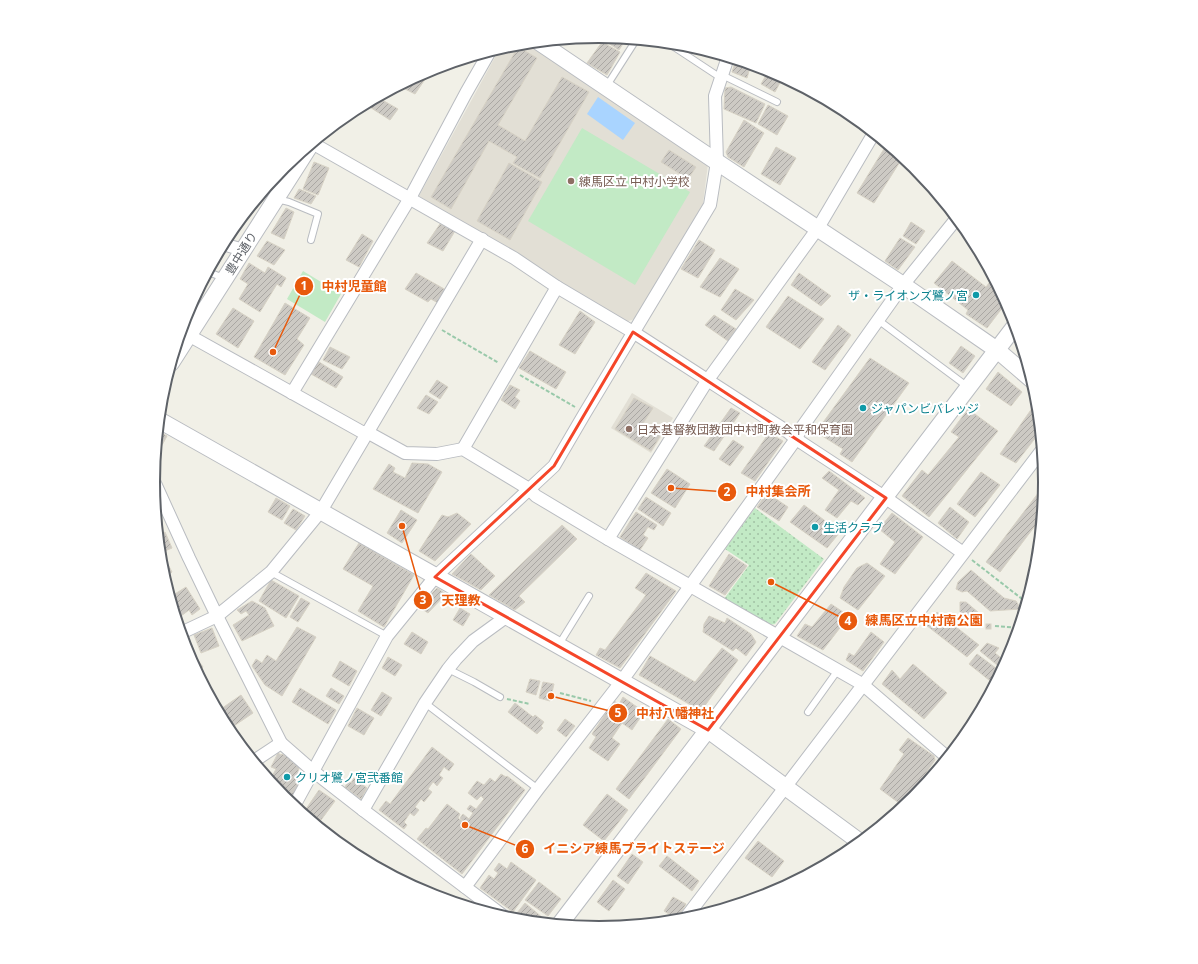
<svg xmlns="http://www.w3.org/2000/svg" width="1198" height="964" font-family="'Open Sans','Noto Sans JP',sans-serif">
	<style>
		.education { fill: #e2dfd5 }
		.grass { fill: #c2eac5 }
		.park { fill: url(#park-dots) }
		.water { fill: #a9d4ff }
		.building { fill: url(#building-hatch); stroke: #d7d2c5 }
		.lines { fill: none; stroke-linecap: round; stroke-linejoin: round }
		.service-casing { stroke: #b9bcc1; stroke-width: 8 }
		.minor-casing { stroke: #b9bcc1; stroke-width: 14 }
		.tertiary-casing { stroke: #b9bcc1; stroke-width: 18 }
		.path { stroke: #99c9aa; stroke-width: 2; stroke-dasharray: 4 2; stroke-linecap: butt }
		.service { stroke: #fff; stroke-width: 6 }
		.minor { stroke: #fff; stroke-width: 12 }
		.tertiary { stroke: #fff; stroke-width: 16 }
		.marked { fill: none; stroke: #f54629; stroke-width: 3; stroke-linejoin: round }
		.education-dot { fill: #8d6e63; stroke: #fff; stroke-width: 1.5 }
		.culture-dot { fill: #0f9aa8; stroke: #fff; stroke-width: 1.5 }
		.labels { text-anchor: middle; dominant-baseline: central; stroke-width: 4; stroke-linejoin: round; paint-order: stroke }
		.education-label { font-size: 12px; fill: #785e54; stroke: #fff; text-anchor: start }
		.street-label { font-size: 12px; fill: #5e6268; stroke: #fff }
		.culture-label { font-size: 12px; fill: #0d838f; stroke: #fff; text-anchor: start }
		.rim { fill: none; stroke: #5e6268; stroke-width: 2 }
		.leader { fill: none; stroke: #e8590c; stroke-width: 1.5 }
		.callout-dot { fill: #e8590c; stroke: #fff; stroke-width: 1.5 }
		.mark-label { font-size: 12px; text-anchor: middle; font-weight: bold; fill: #fff }
		.callout-label { font-size: 13px; text-anchor: middle; font-weight: bold; fill: #e8590c; stroke: #fff; stroke-width: 4; stroke-linejoin: round; paint-order: stroke }
	</style>
	<defs>
		<pattern id="park-dots" width="8" height="8" patternUnits="userSpaceOnUse"><rect width="8" height="8" fill="#c2eac5"/><path d="M2 2h.1M6 6h.1" fill="none" stroke="#a1c1a4" stroke-width="1.8" stroke-linecap="round"/></pattern>
		<pattern id="building-hatch" width="6" height="6" patternUnits="userSpaceOnUse"><rect width="6" height="6" fill="#cdcac4"/><path d="M-1 1l2-2M0 6l6-6M5 7l2-2" fill="none" stroke="#aaa7a3"/></pattern>
	</defs>
	<rect width="100%" height="100%" fill="#f1f0e7"/>
	<!-- education -->
	<g class="education">
		<path d="M530,43L708,164L703,204L635,319L625,322L419,196L500,48L512,45Z"/>
		<path d="M632,393L673,418L651,453L611,428Z"/>
	</g>
	<!-- grass -->
	<g class="grass">
		<path d="M582,128L690,192L635,285L528,221Z"/>
		<path d="M303,271L341,294L325,322L287,299Z"/>
	</g>
	<!-- park -->
	<path class="park" d="M755,508L824,559L775,624L769,625L724,599L749,565L725,549Z"/>
	<!-- water -->
	<path class="water" d="M598,97L635,123L623,140L587,114Z"/>
	<!-- building -->
	<g class="building">
		<path d="M608,37L626,39L619,50L605,41Z"/>
		<path d="M602,42L620,52L607,75L587,63Z"/>
		<path d="M518,47L537,58L498,125L525,141L562,77L589,92L540,178L513,163L517,157L489,141L451,209L431,197Z"/>
		<path d="M736,60L751,64L747,78L732,72Z"/>
		<path d="M769,70L783,77L775,92L761,84Z"/>
		<path d="M424,72L428,75L415,94L399,86Z"/>
		<path d="M731,87L765,104L756,123L724,109L725,88Z"/>
		<path d="M377,97L398,109L390,120L365,104Z"/>
		<path d="M768,105L788,116L777,135L758,124Z"/>
		<path d="M744,120L764,133L744,167L728,157L726,152Z"/>
		<path d="M887,144L903,157L874,203L857,193Z"/>
		<path d="M776,147L796,158L780,185L761,174Z"/>
		<path d="M669,150L696,167L688,179L661,162Z"/>
		<path d="M314,162L329,168L318,195L303,189Z"/>
		<path d="M509,163L542,182L510,240L477,221Z"/>
		<path d="M299,189L316,196L311,204L294,198Z"/>
		<path d="M286,208L294,212L284,239L271,233Z"/>
		<path d="M911,222L925,231L916,244L903,236Z"/>
		<path d="M440,224L455,231L443,251L427,243Z"/>
		<path d="M362,234L373,241L359,267L346,260Z"/>
		<path d="M900,238L915,247L898,270L885,261Z"/>
		<path d="M699,240L715,250L698,278L681,269Z"/>
		<path d="M267,241L285,250L274,265L257,256Z"/>
		<path d="M720,258L739,269L720,297L700,287Z"/>
		<path d="M952,261L986,287L993,278L1006,303L987,328L966,314L968,310L934,283Z"/>
		<path d="M249,263L265,273L268,267L286,278L281,287L277,284L260,312L239,299L248,284L240,279Z"/>
		<path d="M416,273L446,290L438,303L431,299L428,302L405,289Z"/>
		<path d="M799,273L831,296L821,306L791,285Z"/>
		<path d="M735,289L754,300L736,320L721,310Z"/>
		<path d="M196,295L197,296L186,315L187,311Z"/>
		<path d="M788,296L824,319L800,349L766,327Z"/>
		<path d="M285,303L310,318L297,339L304,345L285,375L254,357Z"/>
		<path d="M233,308L254,321L238,348L216,334Z"/>
		<path d="M580,311L595,322L575,354L559,345Z"/>
		<path d="M714,315L736,329L728,341L705,325Z"/>
		<path d="M838,325L851,335L825,370L812,362Z"/>
		<path d="M961,346L975,356L963,373L949,363Z"/>
		<path d="M330,347L350,357L342,369L323,360Z"/>
		<path d="M530,351L566,372L556,389L519,368Z"/>
		<path d="M870,358L909,383L852,462L840,454L843,449L816,432Z"/>
		<path d="M319,362L343,377L336,388L311,374Z"/>
		<path d="M998,372L1022,392L1011,406L986,389Z"/>
		<path d="M437,380L448,387L440,399L429,392Z"/>
		<path d="M510,385L520,390L515,397L520,401L515,409L501,400Z"/>
		<path d="M426,395L438,402L429,414L417,408Z"/>
		<path d="M634,398L653,408L642,425L650,429L656,430L662,433L651,451L615,429Z"/>
		<path d="M1035,404L1038,406L1040,432L1016,463L1000,454Z"/>
		<path d="M731,408L740,413L714,451L704,446Z"/>
		<path d="M968,409L998,431L929,517L902,496L922,470L928,475L959,437L951,432Z"/>
		<path d="M158,431L167,436L161,447L157,444Z"/>
		<path d="M769,433L783,441L755,481L741,473Z"/>
		<path d="M733,440L744,447L730,466L719,459Z"/>
		<path d="M412,463L428,464L442,472L418,513L373,489L389,464L395,468L393,472L405,478Z"/>
		<path d="M667,469L690,484L675,508L651,493Z"/>
		<path d="M829,471L865,498L858,505L851,501L837,518L825,510L839,490L822,478Z"/>
		<path d="M981,472L1000,485L975,517L957,504Z"/>
		<path d="M1045,484L1041,518L1000,572L986,562Z"/>
		<path d="M767,493L788,507L779,521L757,507Z"/>
		<path d="M646,497L671,513L663,526L638,509Z"/>
		<path d="M276,498L290,506L282,520L268,512Z"/>
		<path d="M804,505L840,532L827,548L790,522Z"/>
		<path d="M950,507L969,522L957,539L938,523Z"/>
		<path d="M293,509L305,516L296,530L284,523Z"/>
		<path d="M401,510L417,520L402,543L387,533Z"/>
		<path d="M636,512L657,525L654,530L648,527L643,535L648,538L640,550L620,537Z"/>
		<path d="M457,513L471,524L435,561L419,551L442,515L448,517Z"/>
		<path d="M892,513L923,537L895,574L880,564L895,542L879,529Z"/>
		<path d="M562,525L577,539L519,596L525,602L515,610L489,595Z"/>
		<path d="M165,532L172,548L160,553L158,536Z"/>
		<path d="M359,543L414,575L384,627L358,611L373,586L343,569Z"/>
		<path d="M471,554L495,576L481,590L452,574Z"/>
		<path d="M729,554L747,566L725,595L709,586Z"/>
		<path d="M164,557L172,572L164,577L161,559Z"/>
		<path d="M867,563L885,576L858,610L840,598L844,587L857,568Z"/>
		<path d="M971,570L1004,598L1016,601L1021,609L990,611L967,591L962,592L956,589L958,582Z"/>
		<path d="M646,573L676,591L620,668L596,655L600,648L605,650L646,595L635,588Z"/>
		<path d="M271,580L299,596L286,618L259,601Z"/>
		<path d="M186,587L200,609L192,615L189,610L177,619L170,597Z"/>
		<path d="M437,588L446,594L428,613L419,607Z"/>
		<path d="M301,598L310,603L298,622L290,617Z"/>
		<path d="M252,601L265,608L274,626L242,641L233,625L249,615L246,611L241,614L237,610Z"/>
		<path d="M960,602H966L979,613L980,627H972L960,618Z"/>
		<path d="M831,604L849,616L823,650L797,636L805,624L812,627Z"/>
		<path d="M460,608L470,614L463,626L453,620Z"/>
		<path d="M937,612L979,645L967,657L926,625Z"/>
		<path d="M709,616L725,623L727,618L751,634L756,642L746,656L736,648L733,651L703,632L704,624Z"/>
		<rect x="986" y="624" width="5" height="5"/>
		<path d="M297,627L316,637L282,696L265,685L252,666L256,659L262,663L267,655L276,661Z"/>
		<path d="M212,628L219,646L201,653L194,635Z"/>
		<path d="M412,632L428,642L421,654L404,644Z"/>
		<path d="M871,632L884,642L863,671L846,660L849,653L854,656Z"/>
		<path d="M185,642L203,667L197,671L187,652L184,643Z"/>
		<path d="M987,643L999,648L995,653L1006,662L1002,669L980,651Z"/>
		<path d="M722,648L738,660L701,711L639,675L650,656L695,682Z"/>
		<path d="M977,654L1001,672L994,684L969,664Z"/>
		<path d="M388,657L402,665L395,676L382,668Z"/>
		<path d="M340,661L357,671L349,686L332,676Z"/>
		<path d="M913,664L947,693L924,719L882,684L892,670L900,679Z"/>
		<path d="M530,679L540,681L536,695L526,692Z"/>
		<path d="M543,682L554,684L550,701L539,698Z"/>
		<path d="M300,688L336,710L328,724L292,702Z"/>
		<path d="M331,688L344,696L339,704L326,696Z"/>
		<path d="M382,692L392,698L381,716L371,710Z"/>
		<path d="M241,695L253,713L228,730L218,711Z"/>
		<path d="M623,697L644,712L632,730L622,723L612,738L620,744L608,761L589,748L596,737L592,734L614,701L619,704Z"/>
		<path d="M515,703L533,717L535,715L544,722L541,726L543,728L537,734L508,712Z"/>
		<path d="M357,708L374,718L364,735L348,726Z"/>
		<path d="M565,719L575,726L566,737L557,730Z"/>
		<path d="M668,719L681,729L629,799L616,789Z"/>
		<path d="M908,738L934,756L935,760L903,806L880,789L904,754L899,750Z"/>
		<path d="M432,747L454,764L449,771L444,767L439,775L443,778L437,786L433,782L428,789L432,792L424,802L421,799L415,807L419,810L414,816L410,813L404,822L407,825L404,829L379,810L386,801L390,804Z"/>
		<path d="M278,753L281,755L282,754L293,760L292,762L300,766L298,771L304,774L289,802L283,797L270,780L276,769L271,767Z"/>
		<path d="M501,774L506,777L507,776L525,790L462,874L417,839L426,828L428,829L447,804L460,814L458,818L465,823L460,818L463,814L469,819L473,813L467,809L470,805L476,809L484,799L481,796L477,800L468,793L477,781L484,785L490,778L495,782Z"/>
		<path d="M354,778L367,788L361,799L345,787L348,781L351,783Z"/>
		<path d="M319,790L335,801L321,820L306,809Z"/>
		<path d="M607,794L628,810L604,841L583,825Z"/>
		<path d="M758,841L784,861L772,877L745,858Z"/>
		<path d="M346,844L363,855L364,860L351,853L344,847Z"/>
		<path d="M632,854L643,862L628,884L617,876Z"/>
		<path d="M667,856L699,881L692,891L659,866Z"/>
		<path d="M511,862L536,880L513,912L480,888L489,875L494,879L498,873L494,870L499,863L507,869Z"/>
		<path d="M613,880L625,889L609,911L597,902Z"/>
		<path d="M539,882L561,899L548,916L525,900Z"/>
		<path d="M673,897L686,904L677,919L664,911Z"/>
		<path d="M525,903L543,918L539,922L526,921L517,913Z"/>
	</g>
	<g class="lines">
		<defs>
			<g id="service">
				<path d="M668,43L721,78"/>
				<path d="M722,75L777,102"/>
				<path d="M606,87L636,40"/>
				<path d="M277,199L289,202L318,214L311,240"/>
				<path d="M208,272L224,278"/>
				<path d="M878,320L968,387"/>
				<path d="M271,572L387,636"/>
				<path d="M558,646L589,596"/>
				<path d="M448,669L474,682L500,697"/>
				<path d="M425,703L538,789"/>
				<path d="M808,712L838,670"/>
				<path d="M821,867L822,866"/>
			</g>
			<g id="minor">
				<path d="M312,143L514,258L557,287L633,332L788,432L796,439L886,498L963,553"/>
				<path d="M223,244L243,250"/>
				<path d="M181,331L362,432H367L405,453L437,454L463,449L529,489L536,496L608,539L862,684L947,757"/>
				<path d="M292,393L410,198L466,93L490,51"/>
				<path d="M463,449L557,287"/>
				<path d="M153,479L189,558L217,616L281,743L313,771L363,810L506,918"/>
				<path d="M608,539L707,381L818,228L874,133"/>
				<path d="M181,633L217,616L271,572L321,511L482,239"/>
				<path d="M969,731L970,730"/>
				<path d="M254,761L281,743"/>
				<path d="M294,806L387,636L435,577L554,466L585,413L710,205L717,162L715,96L728,57"/>
				<path d="M363,810L425,703L448,669L456,659L473,641L506,617"/>
				<path d="M465,887L538,789L621,682L796,439L800,430L903,285L957,218"/>
				<path d="M684,920L1042,450"/>
			</g>
			<g id="tertiary">
				<path d="M539,42L717,162L903,285L997,350L1032,380"/>
				<path d="M171,363L311,144"/>
				<path d="M159,420L708,730L860,842"/>
				<path d="M560,924L1015,326"/>
			</g>
		</defs>
		<!-- service casing -->
		<use href="#service" class="service-casing"/>
		<!-- minor casing -->
		<use href="#minor" class="minor-casing"/>
		<!-- tertiary casing -->
		<use href="#tertiary" class="tertiary-casing"/>
		<!-- path -->
		<g class="path">
			<path d="M442,330L499,363"/>
			<path d="M520,375L575,407"/>
			<path d="M972,560L1026,602"/>
			<path d="M995,626L1019,628"/>
			<path d="M560,693L591,701"/>
			<path d="M507,699L530,704"/>
		</g>
		<!-- service -->
		<use href="#service" class="service"/>
		<!-- minor -->
		<use href="#minor" class="minor"/>
		<!-- tertiary -->
		<use href="#tertiary" class="tertiary"/>
	</g>
	<!-- marked area -->
	<path class="marked" d="M633,332L886,498L708,730L435,577L554,466Z"/>
	<!-- markers -->
	<g class="education-dot">
		<circle cx="571" cy="181" r="4"/>
		<circle cx="629" cy="429" r="4"/>
	</g>
	<g class="culture-dot">
		<circle cx="976" cy="295" r="4"/>
		<circle cx="863" cy="408" r="4"/>
		<circle cx="815" cy="527" r="4"/>
		<circle cx="287" cy="777" r="4"/>
	</g>
	<g class="labels">
		<!-- education labels -->
		<g class="education-label">
			<text x="579" y="181">練馬区立 中村小学校</text>
			<text x="637" y="429">日本基督教団教団中村町教会平和保育園</text>
		</g>
		<!-- street labels -->
		<g class="street-label">
			<text transform="translate(241 253) rotate(-58)">豊中通り</text>
		</g>
		<!-- culture labels -->
		<g class="culture-label">
			<text x="968" y="295" text-anchor="end">ザ・ライオンズ鷺ノ宮</text>
			<text x="871" y="408">ジャパンビバレッジ</text>
			<text x="823" y="527">生活クラブ</text>
			<text x="295" y="777">クリオ鷺ノ宮弐番館</text>
		</g>
	</g>
	<!-- crop -->
	<path d="M0 0H1198V964H0ZM160 482a439 439 0 1 1 878 0a439 439 0 1 1-878 0Z" fill="#fff" fill-rule="evenodd"/>
	<path class="rim" d="M160 482a439 439 0 1 1 878 0a439 439 0 1 1-878 0Z"/>
	<!-- callouts -->
	<path class="leader" d="M273 352L304 286M671 488L727 492M402 526L423 600M771 582L848 621M551 696L618 713M465 825L525 849"/>
	<g class="callout-dot">
		<circle cx="273" cy="352" r="4"/>
		<circle cx="671" cy="488" r="4"/>
		<circle cx="402" cy="526" r="4"/>
		<circle cx="771" cy="582" r="4"/>
		<circle cx="551" cy="696" r="4"/>
		<circle cx="465" cy="825" r="4"/>
		<circle cx="304" cy="286" r="10"/>
		<circle cx="727" cy="492" r="10"/>
		<circle cx="423" cy="600" r="10"/>
		<circle cx="848" cy="621" r="10"/>
		<circle cx="618" cy="713" r="10"/>
		<circle cx="525" cy="849" r="10"/>
	</g>
	<g class="mark-label">
		<text x="304" y="290">1</text>
		<text x="727" y="496">2</text>
		<text x="423" y="604">3</text>
		<text x="848" y="625">4</text>
		<text x="618" y="717">5</text>
		<text x="525" y="853">6</text>
	</g>
	<g class="callout-label">
		<text x="354" y="291">中村児童館</text>
		<text x="778" y="496">中村集会所</text>
		<text x="461" y="605">天理教</text>
		<text x="924" y="625">練馬区立中村南公園</text>
		<text x="675" y="718">中村八幡神社</text>
		<text x="634" y="853">イニシア練馬ブライトステージ</text>
	</g>
</svg>
